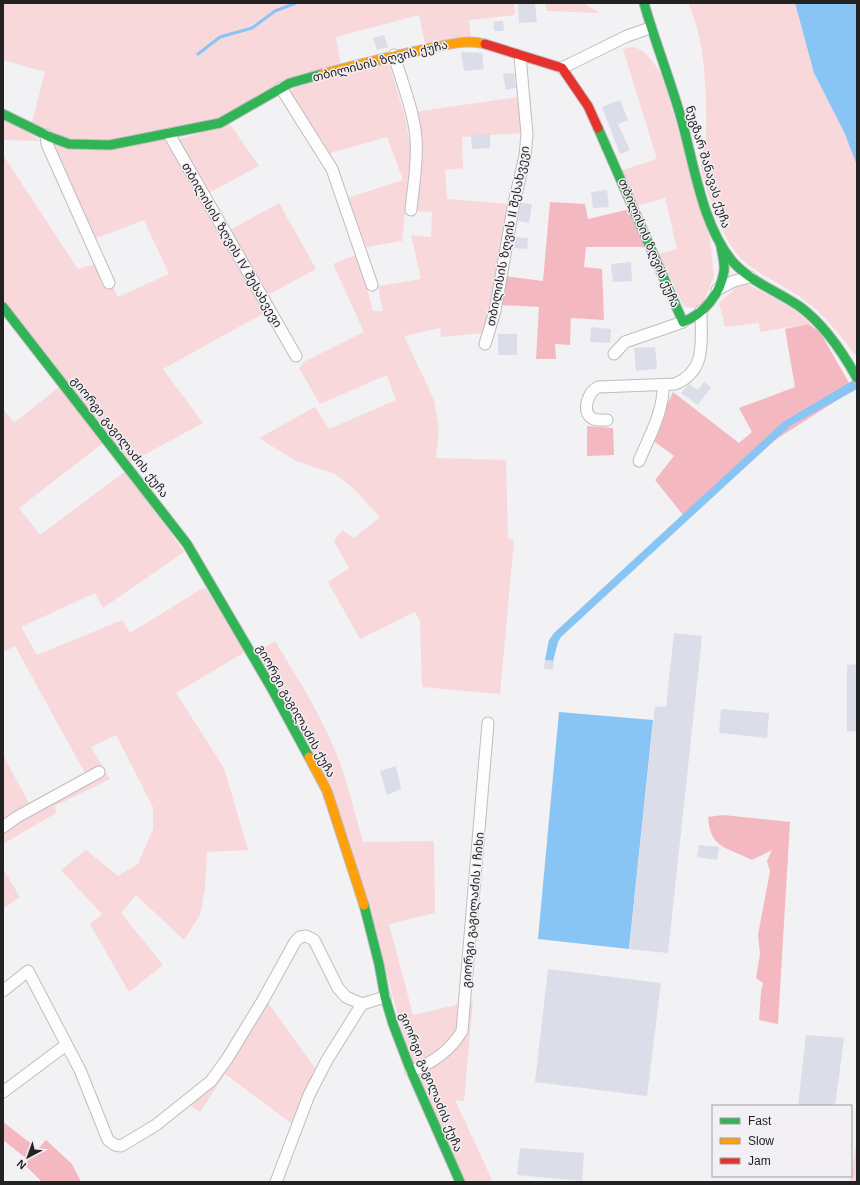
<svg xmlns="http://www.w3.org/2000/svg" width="860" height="1185" font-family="Helvetica,'Noto Sans Georgian',sans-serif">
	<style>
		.green { fill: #f8d8db }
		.forest { fill: #f4b9c0 }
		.water { fill: #88c4f4 }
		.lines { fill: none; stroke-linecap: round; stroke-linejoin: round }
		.stream { stroke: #88c4f4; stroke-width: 3 }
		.building { fill: #dbdde8 }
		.street-casing { stroke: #bebdbf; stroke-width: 13 }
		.fast-casing { stroke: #bebdbf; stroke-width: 11 }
		.slow-casing { stroke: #bebdbf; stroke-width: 11 }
		.jam-casing { stroke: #bebdbf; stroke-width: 11 }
		.street { stroke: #fdfdfd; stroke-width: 11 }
		.fast { stroke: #30b455; stroke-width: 9 }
		.slow { stroke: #ff9f0a; stroke-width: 9 }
		.jam { stroke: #e5322d; stroke-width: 9 }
		.labels { text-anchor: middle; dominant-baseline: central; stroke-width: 3; stroke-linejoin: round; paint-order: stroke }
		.street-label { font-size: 12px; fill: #232223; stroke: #f2f0f4 }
	</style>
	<rect width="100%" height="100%" fill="#f2f1f3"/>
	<!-- green -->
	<g class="green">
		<path d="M3,3H514L515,15L469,20L471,38L425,44L419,15L336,37L341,66L213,120L114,140H69L32,123L45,72L3,60Z"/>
		<path d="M545,3H583L600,13L547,11Z"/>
		<path d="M688,3H795L814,73L844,132L855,160L857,159V357C841,336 825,315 803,299C775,278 741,271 725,235C719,224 701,178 701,167C700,157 705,147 706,137C707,95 706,41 688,3Z"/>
		<path d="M633,47C647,50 654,64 662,75L710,238L714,276L704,301L695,308L684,307L659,254L677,249L665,198L636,206L620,171L657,159L623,49Z"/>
		<path d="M389,62L405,117L411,151L402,241L366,247L347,198L403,180L387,137L327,154L290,93L294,86Z"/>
		<path d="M519,97L523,133L462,137L463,168L445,170L447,199L510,204L485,333L441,337L440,328L404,336L434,400L439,429L436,458L506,460L508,539L514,540L500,694L422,687L420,621L415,612L360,639L328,582L349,568L334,541L342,530L354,538L380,517L353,488L335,474L296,461L259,438L315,407L329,429L396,400L387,375L320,404L299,368L305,361L364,332L333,264L358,254L373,311H383L378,286L421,279L411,235L431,237L432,212L414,211V112Z"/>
		<path d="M3,117L41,141L3,140Z"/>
		<path d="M230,124L259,166L209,193L176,140Z"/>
		<path d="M167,138L266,312L163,369L203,423L131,462L3,302V155L78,269L94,264L104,288L113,287L118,297L169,274L144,220L94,239L51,142Z"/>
		<path d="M279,203L316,269L266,296L228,231Z"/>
		<path d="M746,283L795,310L813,326L808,324L760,332L759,323L725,327L719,303L738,286Z"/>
		<path d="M59,387L103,443L19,508L40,535L127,470L184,552L103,608L95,593L21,627L37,655L122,620L130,633L205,587L245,652L176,693L224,768L248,850L207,852L205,888L200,915L184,940L136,895L121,913L163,965L129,992L90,924L102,914L61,870L86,850L118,876L138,864L153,829V807L116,735L91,747L110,779L55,806L56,813L3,844V755L29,803L85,773L15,646L3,652V409L14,423Z"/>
		<path d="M275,641C300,682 327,725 343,771C350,794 356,818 363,842L434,841L435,913L389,924L413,1015L473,1001L464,1101L455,1100L493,1182H466L410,1058L348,836L255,653Z"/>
		<path d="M3,869L20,897L3,909Z"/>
		<path d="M266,1000L318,1072L295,1126L225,1074L200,1112L187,1103Z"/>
		<path d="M857,1138V1182H850Z"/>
	</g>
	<!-- forest -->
	<g class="forest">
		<path d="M550,202L585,204L588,219L630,209L648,247H586L584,267L602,269L604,320L571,318L570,345L555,344L556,359H536L539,307L501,305L505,276L543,281Z"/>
		<path d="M808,324L820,332L853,390L775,440L687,520L655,480L674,456L651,439L673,392L739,443L752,432L739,408L795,387L785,329Z"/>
		<path d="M587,426L613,428L614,455L587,456Z"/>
		<path d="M723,815L790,822L778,1024L759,1020L761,992L763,983L756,978L760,954L758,935L770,871L767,861L772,850L752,860C727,847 710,849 708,817Z"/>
		<path d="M3,1122L38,1149L46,1140L72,1164L81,1182H42L25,1165L28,1160L3,1140Z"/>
	</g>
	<!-- water -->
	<g class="water">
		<path d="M795,3H857V165L844,132L814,73Z"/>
		<path d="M857,378V389L790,426L561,637L558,642L553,661L545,660L549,640L554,633L783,422Z"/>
		<path d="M559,712L653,720L629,949L538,939Z"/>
	</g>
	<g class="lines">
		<!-- stream -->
		<path class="stream" d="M198,54L220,37L252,28L275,11L296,3"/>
	</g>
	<!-- building -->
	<g class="building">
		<path d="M518,3H535L537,22L519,23Z"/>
		<path d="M494,21H503L504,31H494Z"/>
		<path d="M384,35L388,47L377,50L373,38Z"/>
		<path d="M461,52L482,53L484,69L464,71Z"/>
		<path d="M514,73L516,88L506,90L503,74Z"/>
		<path d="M620,100L628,120L618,124L630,150L620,154L602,107Z"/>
		<path d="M490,134V148L472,149L471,135Z"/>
		<path d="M607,190L609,207L593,208L591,192Z"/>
		<path d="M521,203L532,204L529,223L518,221Z"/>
		<path d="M515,237L528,238L527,249L514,248Z"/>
		<path d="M631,262L632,281L613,282L611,264Z"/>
		<path d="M591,327L611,329L610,343L590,342Z"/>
		<rect x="498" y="334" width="19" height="21"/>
		<path d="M655,347L657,369L636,371L634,348Z"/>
		<path d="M704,382L711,387L698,405L681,393L689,384L698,390Z"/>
		<path d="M674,633L702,636L668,953L629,949L655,706L666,707Z"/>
		<path d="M545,660L554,661L553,670L544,669Z"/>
		<path d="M857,664V732L847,731V665Z"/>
		<path d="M721,709L769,713L767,738L719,733Z"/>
		<path d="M396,766L401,789L387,795L380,771Z"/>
		<path d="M699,845L719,847L717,860L697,857Z"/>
		<path d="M548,969L661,983L647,1096L535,1082Z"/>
		<path d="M806,1035L844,1038L835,1106H798Z"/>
		<path d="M520,1148L584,1153L582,1181L517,1175Z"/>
	</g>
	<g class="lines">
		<defs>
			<g id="street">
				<path d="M394,55C402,83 414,111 416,139C418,163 413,187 411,210"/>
				<path d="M562,68L627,36L650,28"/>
				<path d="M281,88L332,169L372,285"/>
				<path d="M169,134L296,356"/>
				<path d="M46,135L47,144L109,283"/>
				<path d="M717,290L734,281L750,277"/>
				<path d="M485,344L495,311L514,203L525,156L527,134L520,56"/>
				<path d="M614,354L625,342L683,322"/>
				<path d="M607,420C603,420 596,421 592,418C581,412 588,392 598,387L675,384C707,371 701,341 701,311"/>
				<path d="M639,461C649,437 664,411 663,385"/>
				<path d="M3,827L17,817L99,772"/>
				<path d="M3,991L28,971L80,1070L108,1140L115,1145L121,1146L156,1125L211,1081L227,1059L263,1000L295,942L300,937L306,936L314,940L338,988L346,997L362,1004L385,997"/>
				<path d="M411,1071C433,1063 450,1051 462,1031L488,723"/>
				<path d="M3,1092L66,1045"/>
				<path d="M276,1182L309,1095L327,1060L362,1004"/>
			</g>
			<g id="fast">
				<path d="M644,3C655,42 670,79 681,118C694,163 702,226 733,262C751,282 777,291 799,306C824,324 842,351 857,378"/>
				<path d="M3,114L50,137L69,144L110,145L220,123L290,83L322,74"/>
				<path d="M598,128L683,322C704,314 721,293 724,271C725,263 722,254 721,246"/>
				<path d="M3,307L187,544L272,689L309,757"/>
				<path d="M364,905L379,964L385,997L393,1024L411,1071L460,1182"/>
			</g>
			<g id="slow">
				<path d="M322,74C357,65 391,56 427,49C446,45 466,39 485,44"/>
				<path d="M309,757L327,791L364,905"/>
			</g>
			<path id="jam" d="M485,44L562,68L588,106L598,128"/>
		</defs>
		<!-- street casing -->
		<use href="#street" class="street-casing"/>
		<!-- fast casing -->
		<use href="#fast" class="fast-casing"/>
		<!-- slow casing -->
		<use href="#slow" class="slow-casing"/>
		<!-- jam casing -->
		<use href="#jam" class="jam-casing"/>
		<!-- street -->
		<use href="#street" class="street"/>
		<!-- fast -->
		<use href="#fast" class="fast"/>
		<!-- slow -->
		<use href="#slow" class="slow"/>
		<!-- jam -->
		<use href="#jam" class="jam"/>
	</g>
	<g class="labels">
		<!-- street labels -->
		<g class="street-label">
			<text transform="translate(380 61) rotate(-14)">თბილისის ზღვის ქუჩა</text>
			<text transform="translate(708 167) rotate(73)">ნუგზარ შანავას ქუჩა</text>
			<text transform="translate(508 236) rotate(-79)">თბილისის ზღვის II შესახვევი</text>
			<text transform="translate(649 243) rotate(67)">თბილისის ზღვის ქუჩა</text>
			<text transform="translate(232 245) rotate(60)">თბილისის ზღვის IV შესახვევი</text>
			<text transform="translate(120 437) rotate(52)">გიორგი გაგილაძის ქუჩა</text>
			<text transform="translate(296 711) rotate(61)">გიორგი გაგილაძის ქუჩა</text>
			<text transform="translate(473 910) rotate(-85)">გიორგი გაგილაძის I ჩიხი</text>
			<text transform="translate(431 1082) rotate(68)">გიორგი გაგილაძის ქუჩა</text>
		</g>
	</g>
	<!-- border -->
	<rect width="860" height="1185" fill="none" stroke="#232223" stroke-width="8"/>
	<!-- legend -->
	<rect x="712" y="1105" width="140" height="72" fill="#f2f0f4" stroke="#9f9ea0"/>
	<rect x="720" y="1118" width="20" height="6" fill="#30b455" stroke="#9f9ea0"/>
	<text x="748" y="1125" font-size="12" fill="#232223">Fast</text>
	<rect x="720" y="1138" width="20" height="6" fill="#ff9f0a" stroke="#9f9ea0"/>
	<text x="748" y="1145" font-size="12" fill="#232223">Slow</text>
	<rect x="720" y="1158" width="20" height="6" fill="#e5322d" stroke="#9f9ea0"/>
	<text x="748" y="1165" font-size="12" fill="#232223">Jam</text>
	<!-- north arrow -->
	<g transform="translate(28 1157) rotate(221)" stroke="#f2f0f4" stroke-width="3" paint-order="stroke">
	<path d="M0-3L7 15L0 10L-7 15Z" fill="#232223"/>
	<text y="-6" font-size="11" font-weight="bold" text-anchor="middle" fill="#232223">N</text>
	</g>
</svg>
